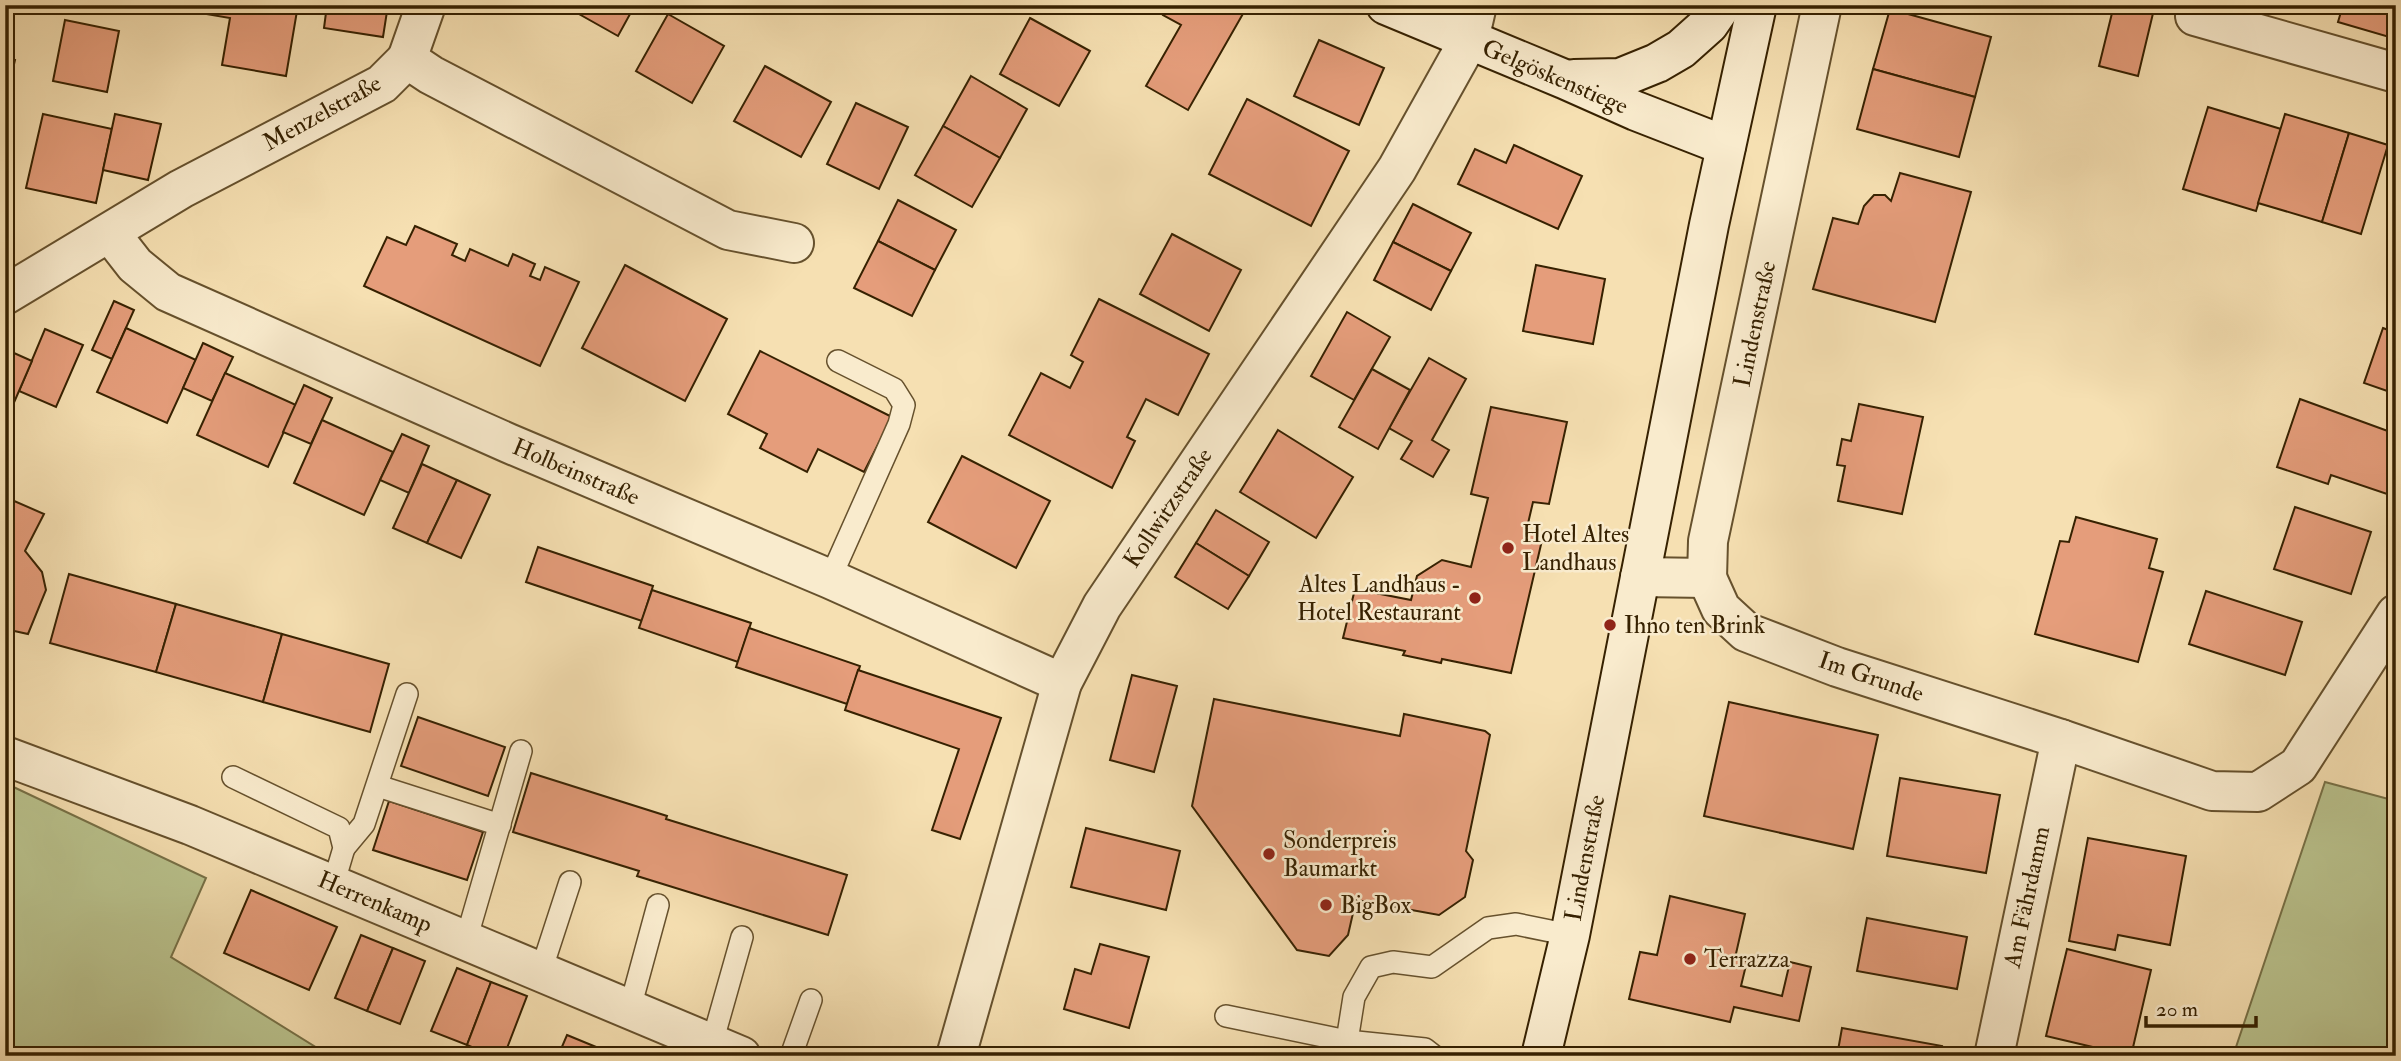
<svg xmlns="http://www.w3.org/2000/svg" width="2401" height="1061" font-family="'IM FELL Double Pica',serif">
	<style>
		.green { fill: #bac38e; stroke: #787248; stroke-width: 2 }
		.building { fill: #e59d7b; stroke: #362101; stroke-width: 2 }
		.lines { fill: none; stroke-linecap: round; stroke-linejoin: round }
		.lane-casing { stroke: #66512d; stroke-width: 24 }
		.street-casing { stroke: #66512d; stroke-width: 42 }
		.secondary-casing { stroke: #362101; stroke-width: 42 }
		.lane { stroke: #f9ebcd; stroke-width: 21 }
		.street { stroke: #f9ebcd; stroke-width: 38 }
		.secondary { stroke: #f9ebcd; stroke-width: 38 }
		.poi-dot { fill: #8f2418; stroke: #f9ebcd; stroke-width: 2.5 }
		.labels { text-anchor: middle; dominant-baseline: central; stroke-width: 5; stroke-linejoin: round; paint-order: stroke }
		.street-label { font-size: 24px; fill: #362101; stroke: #f9ebcd }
		.poi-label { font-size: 24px; fill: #362101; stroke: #f9ebcd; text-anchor: start }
	</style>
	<rect width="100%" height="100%" fill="#f6e0b2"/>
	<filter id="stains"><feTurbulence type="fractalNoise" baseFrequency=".00286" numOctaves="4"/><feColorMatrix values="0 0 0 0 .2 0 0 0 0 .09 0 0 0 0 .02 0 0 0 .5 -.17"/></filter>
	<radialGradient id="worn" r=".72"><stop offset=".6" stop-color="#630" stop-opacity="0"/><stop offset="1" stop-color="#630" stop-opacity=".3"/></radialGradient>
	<!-- green -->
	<g class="green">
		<path d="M2325,782L2396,801V1056H2233Z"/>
		<path d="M5,783L206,878L171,957L330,1056H5Z"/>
	</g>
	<!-- building -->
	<g class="building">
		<path d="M207,5H298L286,76L222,65L230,18L206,14Z"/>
		<path d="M327,5H388L383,37L324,28Z"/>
		<path d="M563,5H635L618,36Z"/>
		<path d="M1168,5H1248L1188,110L1146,86L1181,25L1163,15Z"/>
		<path d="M2114,5H2155L2138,76L2099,66Z"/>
		<path d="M2343,5H2396V39L2338,22Z"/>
		<path d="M1890,9L1991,37L1975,97L1873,69Z"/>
		<path d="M668,14L724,46L692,103L636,71Z"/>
		<path d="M1030,18L1090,51L1059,106L1000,74Z"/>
		<path d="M65,20L119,31L107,92L53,81Z"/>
		<path d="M1319,40L1384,68L1359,125L1294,96Z"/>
		<path d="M5,57L15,60L5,104Z"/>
		<path d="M765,66L831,102L801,157L734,121Z"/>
		<path d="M1873,69L1975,97L1959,157L1857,129Z"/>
		<path d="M971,76L1027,109L1000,158L943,126Z"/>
		<path d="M1247,99L1349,151L1311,226L1209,174Z"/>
		<path d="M856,103L908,127L879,189L827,164Z"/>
		<path d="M2208,107L2281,129L2256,211L2183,189Z"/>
		<path d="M43,114L112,129L96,203L26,188Z"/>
		<path d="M115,114L161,124L148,180L103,170Z"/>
		<path d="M2285,114L2349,133L2322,222L2258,203Z"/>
		<path d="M943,126L1000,158L972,207L915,175Z"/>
		<path d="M2349,133L2388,145L2361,234L2322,222Z"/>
		<path d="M1514,145L1582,176L1558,229L1458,184L1475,149L1506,163Z"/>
		<path d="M1900,173L1971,192L1935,322L1813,289L1833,218L1858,224L1864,206L1874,195H1885L1891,201Z"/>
		<path d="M898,200L956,230L935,270L878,241Z"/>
		<path d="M1413,204L1471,233L1451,271L1393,242Z"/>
		<path d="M415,226L457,244L452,255L465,261L470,249L508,266L513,254L535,264L530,276L540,280L545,267L579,282L540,366L364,286L387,237L406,245Z"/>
		<path d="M1172,234L1241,270L1209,331L1140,294Z"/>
		<path d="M878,241L935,270L912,316L854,288Z"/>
		<path d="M1393,242L1451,271L1431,310L1374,280Z"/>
		<path d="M625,265L727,319L685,401L582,348Z"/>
		<path d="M1536,265L1605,279L1593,344L1523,331Z"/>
		<path d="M1099,299L1209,354L1178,415L1146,399L1127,437L1135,441L1112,488L1009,435L1041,373L1070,388L1083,362L1071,355Z"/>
		<path d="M114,301L134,310L112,359L92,350Z"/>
		<path d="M1347,312L1390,337L1354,400L1311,376Z"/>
		<path d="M126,328L196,360L167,423L97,392Z"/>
		<path d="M2383,328L2396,333V394L2364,383Z"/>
		<path d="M45,329L83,345L56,407L19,391Z"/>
		<path d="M203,343L233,357L212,401L183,388Z"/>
		<path d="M5,349L32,361L6,421H5Z"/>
		<path d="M760,351L892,417L864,472L818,449L807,472L760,448L767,434L728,414Z"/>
		<path d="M1429,358L1466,379L1432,440L1449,450L1433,477L1401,459L1412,441L1389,428Z"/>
		<path d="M1372,369L1410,390L1378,449L1339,427Z"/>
		<path d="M225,373L296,405L268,467L197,435Z"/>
		<path d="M304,385L332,398L311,444L283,432Z"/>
		<path d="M2300,399L2396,434V478L2390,495L2331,475L2328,484L2277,467Z"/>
		<path d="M1859,404L1923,417L1902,514L1838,501L1845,466L1837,465L1842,439L1851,441Z"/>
		<path d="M1491,407L1567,422L1549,504L1533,502L1526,532L1543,536L1511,673L1442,659L1441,663L1403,655L1405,651L1343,638L1355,589L1411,600L1417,576L1442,560L1471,567L1488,498L1471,494Z"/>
		<path d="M322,420L393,452L364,515L294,483Z"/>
		<path d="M1278,430L1353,477L1316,538L1240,492Z"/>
		<path d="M402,434L429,446L409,493L380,480Z"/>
		<path d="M962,456L1050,501L1016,568L928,522Z"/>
		<path d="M422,464L457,480L427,543L393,528Z"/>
		<path d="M457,480L490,495L461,558L427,543Z"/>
		<path d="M5,497L44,514L25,551L42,572L46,590L28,634L5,629Z"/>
		<path d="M2295,507L2371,532L2351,594L2274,569Z"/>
		<path d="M1216,510L1269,542L1249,576L1196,543Z"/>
		<path d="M2076,517L2157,539L2149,568L2163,572L2138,662L2035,634L2060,541L2069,542Z"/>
		<path d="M1196,543L1249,576L1228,609L1175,577Z"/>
		<path d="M538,547L653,586L642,621L526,582Z"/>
		<path d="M69,574L176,604L156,672L50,643Z"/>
		<path d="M652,590L751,623L738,662L639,628Z"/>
		<path d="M2206,591L2302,622L2285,675L2189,644Z"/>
		<path d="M176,604L282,634L263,702L156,672Z"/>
		<path d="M749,628L860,666L847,704L736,667Z"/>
		<path d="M282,634L389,664L370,732L263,702Z"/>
		<path d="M858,670L1001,718L960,839L932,830L959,749L845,710Z"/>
		<path d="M1132,675L1177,686L1154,772L1110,760Z"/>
		<path d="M1214,699L1400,736L1404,714L1485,731L1490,735L1466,851L1473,860L1465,897L1439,915L1356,900L1348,935L1329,956L1297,950L1192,806Z"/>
		<path d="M1729,702L1878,735L1853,849L1704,816Z"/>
		<path d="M418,717L505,747L488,796L401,766Z"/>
		<path d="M531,773L667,816L666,819L847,875L828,935L637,876L639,871L513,832Z"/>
		<path d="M1900,778L2000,795L1986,873L1887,856Z"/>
		<path d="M389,801L483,832L467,880L373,850Z"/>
		<path d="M1086,828L1180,851L1166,910L1071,887Z"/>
		<path d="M2088,838L2186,856L2170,945L2118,935L2115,950L2069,941Z"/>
		<path d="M251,890L337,927L309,990L224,953Z"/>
		<path d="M1670,896L1745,914L1735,958L1747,961L1741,986L1782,996L1790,962L1811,967L1799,1021L1734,1007L1730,1022L1629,999L1640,952L1657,955Z"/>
		<path d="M1867,918L1967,937L1957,989L1857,971Z"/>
		<path d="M361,935L393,948L367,1011L335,998Z"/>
		<path d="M1100,944L1149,957L1129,1028L1064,1009L1075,969L1091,974Z"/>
		<path d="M393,948L425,961L400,1024L367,1011Z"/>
		<path d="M2067,949L2151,970L2131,1056L2046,1036Z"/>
		<path d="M457,968L491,982L467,1045L431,1031Z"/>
		<path d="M491,982L527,996L504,1056H493L467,1045Z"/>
		<path d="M1842,1028L1942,1046L1940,1056H1837Z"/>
		<path d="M567,1035L618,1056H558Z"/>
	</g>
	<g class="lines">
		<defs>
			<g id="lane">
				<path d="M830,579L899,424L904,405L894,389L838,361"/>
				<path d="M233,777L339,828L344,848L333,885"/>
				<path d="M378,786L500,825"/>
				<path d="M344,848L364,824L407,694"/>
				<path d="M466,940L521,751"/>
				<path d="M541,971L570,882"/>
				<path d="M630,1008L658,905"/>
				<path d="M1226,1016L1347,1041L1425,1049L1434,1056"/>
				<path d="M1347,1041L1354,997L1371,967L1393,962L1432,967L1488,928L1516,924L1570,935"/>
				<path d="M712,1043L742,937"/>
				<path d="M791,1056L811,1000"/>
			</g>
			<g id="street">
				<path d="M2195,16L2396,73"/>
				<path d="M407,59L426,5"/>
				<path d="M110,233L135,265L168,292L508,443L830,579L1062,683"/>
				<path d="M5,295L181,189L382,84L407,59L431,75L728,230L794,243"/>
				<path d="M1640,577L1707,578L1708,541L1822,5"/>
				<path d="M1707,578L1721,609L1746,632L1837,667L2061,739L2212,791L2258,792L2298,766L2396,614"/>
				<path d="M5,756L190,825L741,1056"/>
				<path d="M956,1056L1062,683L1102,606L1397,169L1469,40L1477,5"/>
				<path d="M1994,1056L2061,739"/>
			</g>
			<g id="secondary">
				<path d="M1386,5L1564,79L1636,111L1726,146"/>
				<path d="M1574,79L1620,78L1657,63L1681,49L1709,24L1722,5"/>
				<path d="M1541,1056L1570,935L1709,225L1757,5"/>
			</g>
		</defs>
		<!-- lane casing -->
		<use href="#lane" class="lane-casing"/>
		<!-- street casing -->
		<use href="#street" class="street-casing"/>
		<!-- secondary casing -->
		<use href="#secondary" class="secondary-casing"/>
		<!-- lane -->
		<use href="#lane" class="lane"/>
		<!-- street -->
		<use href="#street" class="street"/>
		<!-- secondary -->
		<use href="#secondary" class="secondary"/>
	</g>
	<!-- markers -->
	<g class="poi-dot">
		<circle cx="1508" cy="548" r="7"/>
		<circle cx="1475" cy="598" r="7"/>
		<circle cx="1610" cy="625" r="7"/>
		<circle cx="1269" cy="854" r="7"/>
		<circle cx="1326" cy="905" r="7"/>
		<circle cx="1690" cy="959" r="7"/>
	</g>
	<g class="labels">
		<!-- street labels -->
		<g class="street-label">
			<text transform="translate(1555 77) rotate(23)">Gelgöskenstiege</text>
			<text transform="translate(322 113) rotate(-29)">Menzelstraße</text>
			<text transform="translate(1755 324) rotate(-78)">Lindenstraße</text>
			<text transform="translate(576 472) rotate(23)">Holbeinstraße</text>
			<text transform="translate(1168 508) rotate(-56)">Kollwitzstraße</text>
			<text transform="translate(1871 677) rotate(19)">Im Grunde</text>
			<text transform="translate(1585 858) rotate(-79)">Lindenstraße</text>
			<text transform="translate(2027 897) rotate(-78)">Am Fährdamm</text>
			<text transform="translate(375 902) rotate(23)">Herrenkamp</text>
		</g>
		<!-- poi labels -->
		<g class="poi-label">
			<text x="1522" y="534">Hotel Altes<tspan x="1522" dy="28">Landhaus</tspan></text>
			<text x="1461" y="584" text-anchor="end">Altes Landhaus -<tspan x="1461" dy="28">Hotel Restaurant</tspan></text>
			<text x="1624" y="625">Ihno ten Brink</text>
			<text x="1283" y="840">Sonderpreis<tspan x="1283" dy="28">Baumarkt</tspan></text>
			<text x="1340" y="905">BigBox</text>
			<text x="1704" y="959">Terrazza</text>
		</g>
	</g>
	<!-- margin -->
	<rect width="2401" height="1061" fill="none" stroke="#f6e0b2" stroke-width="28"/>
	<rect x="7" y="7" width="2387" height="1047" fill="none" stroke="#362101" stroke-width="3.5"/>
	<rect x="14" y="14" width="2373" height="1033" fill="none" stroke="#362101" stroke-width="2"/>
	<!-- scale -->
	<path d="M2146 1016v10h110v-10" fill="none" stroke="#362101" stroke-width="3.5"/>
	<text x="2156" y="1016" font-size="21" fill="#362101" stroke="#f9ebcd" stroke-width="5" paint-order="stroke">20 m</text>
	<rect width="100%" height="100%" filter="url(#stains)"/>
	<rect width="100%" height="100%" fill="url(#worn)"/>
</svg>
